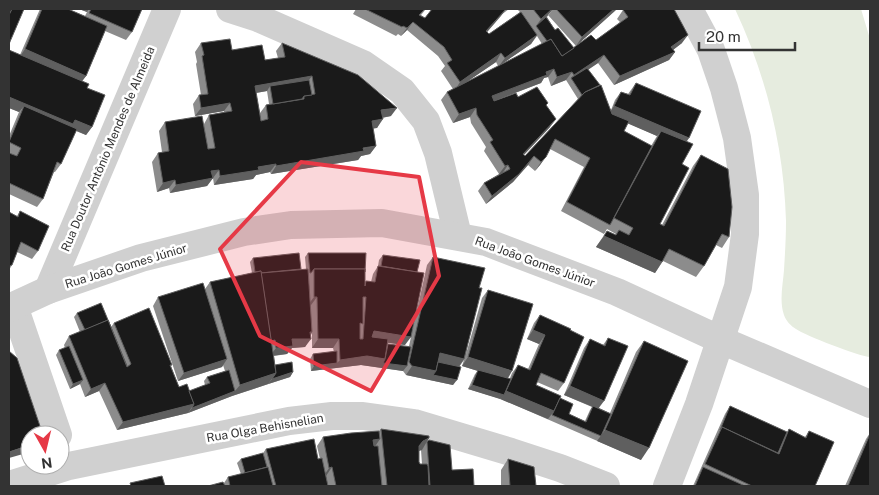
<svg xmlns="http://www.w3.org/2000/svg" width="879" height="495" font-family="'Public Sans',sans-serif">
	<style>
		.green { fill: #e6ecdf }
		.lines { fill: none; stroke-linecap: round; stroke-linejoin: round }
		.minor { stroke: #d0d0d0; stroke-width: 28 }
		.wall { fill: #8c8c8c; fill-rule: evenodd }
		.shaded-wall { fill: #5f5f5f }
		.building { fill: #1a1a1a; stroke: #5f5f5f; fill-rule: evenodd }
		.marked { fill: #e63946; fill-opacity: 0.2; stroke: #e63946; stroke-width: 4; stroke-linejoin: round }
		.labels { text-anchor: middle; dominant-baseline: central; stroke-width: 5; stroke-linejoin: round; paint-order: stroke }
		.street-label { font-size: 12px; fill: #333; stroke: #fff }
	</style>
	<rect width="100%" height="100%" fill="#fff"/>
	<!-- green -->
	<path class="green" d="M735,9H861L870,39V357C861,357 804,335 796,329C791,326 786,321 784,315C779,301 783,284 784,270C785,254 786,237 786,221C784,147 766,75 735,9Z"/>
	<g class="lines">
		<!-- minor -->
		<g class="minor">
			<path d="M230,9L258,18L363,64L402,91L426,121L438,153L458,236"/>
			<path d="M48,290L167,9"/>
			<path d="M14,306L58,435"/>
			<path d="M9,308L48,290L141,258L244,232L291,225L382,223L486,242L617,292L721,340L870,404"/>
			<path d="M9,485L69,466L289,421L332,416H363L414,423L511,452L560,468L606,486"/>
			<path d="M667,486L699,404L738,287L745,234V195L737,138L724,88L711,50L689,9"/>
		</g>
	</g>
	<!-- wall -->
	<g class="wall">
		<path d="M40,9H68L85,16L87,12L79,9H142L132,32L126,40L105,31L86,76L82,81L87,88L92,127L86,135L76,131L61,164L55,172H54L43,199L37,207L9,194V136L19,112L9,108V50L20,55Z"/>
		<path d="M356,9H426L421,15L425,18L432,9H509L501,15L487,32L489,34L520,12L517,9H553L547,17L555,30L574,48L576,46L548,15L553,9H617L577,45L596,40L620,22L617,19L623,10L622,9H674L682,43L673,50L675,52L669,60L614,85L598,63L588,70L611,110L615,100L621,92L628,94L636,83L687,142L682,164L660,224L662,225L693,166L701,155L729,237L722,248L716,245L704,266L696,277L663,261L655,273L596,247L607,231L616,235V234L607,229L604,234L561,211L584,167L550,149L540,165L535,171L528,165L513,182L486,204L478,191L484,183L499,174L484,151L486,147L471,123L470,117L453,123L441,100L447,92L453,89L441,71L445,66L438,56L407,30L401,36L398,34L396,36L353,14ZM537,36L542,44L500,65L531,44ZM496,62L498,66L466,82ZM548,77L551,86L566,80L578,99L525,156L524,155L550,127L546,106L518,97L494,101L541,83L544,78ZM628,123L657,136L651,146L624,131Z"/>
		<path d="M201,43L232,50L265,60L278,58L276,51L282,43L391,116L382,118L377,128H373L376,146L370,154L361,156L358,160L271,174L270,172L256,175L253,179L214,185L213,178L207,186L170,193L169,188L157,192L152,162L158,153L162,152L159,131L165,122L204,124L209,115L224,112V111L195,116L193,104L199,95H201L196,64L197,62L195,52ZM267,91L269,104L266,105L260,113L256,93Z"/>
		<path d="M20,211L38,251L32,259L17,252L12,265L9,270V212L17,216Z"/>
		<path d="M308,253L365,272V283L366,281L371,282L373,274L378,266L379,260L383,255L405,345L388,343V344L409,346L427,265L433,257L479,288L466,354L482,298L488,290L508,378H510L512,373L518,365L528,369L539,344L527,339L534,323L540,315L570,330L564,383L558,391L537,382L536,385L560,398L569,414L585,421L590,410L592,407L564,395L584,348L590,339L603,345L608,338L599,408L610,413L636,352L644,341L641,460L501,399L468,389L475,374L478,371L462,366L464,360L459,367L453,385L406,375L403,371L361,365L311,371L310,359L313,354L334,352L333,348H312V333L305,347L292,348L287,354L274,356L275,365L293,372L290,377L232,396L188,413L117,430L99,391L85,397L80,384L70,389L56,355L59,350L65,348L64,345L69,336L80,332L74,317L77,313L111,327L114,323L172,365L171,366L179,387L189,391L205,385L204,381L207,377L225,371L223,365L222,367L178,381L153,306L158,297L205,289L210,282L252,273L250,262L253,258L301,269H306L305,257Z"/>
		<path d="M730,406L787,432L789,429L805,437L809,431L815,486H817H693L725,414Z"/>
		<path d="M381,429L429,440L452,470L474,486H208L224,483L228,477L241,474L237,463L241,459L263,453L266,449L318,459H320L317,446L323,437L379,431ZM421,450L422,464H420L419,462V451Z"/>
		<path d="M870,433V486H845L866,439Z"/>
		<path d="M508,459L536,486H501V470Z"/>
	</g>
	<!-- shaded-wall -->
	<g class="shaded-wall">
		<path d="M79,9H89L87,12Z"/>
		<path d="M506,9L501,16L481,39L486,31Z"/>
		<path d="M552,9H553L548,15L537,27L536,26L541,19Z"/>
		<path d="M614,9H617L576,46L582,37Z"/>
		<path d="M413,22L407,30L401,36L407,28Z"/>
		<path d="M537,35L531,44L499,66L505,58Z"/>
		<path d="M688,35L682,43L665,56L671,47Z"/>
		<path d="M25,49L86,76L80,84L19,58Z"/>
		<path d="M675,52L669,60L614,85L620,76Z"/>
		<path d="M501,53L496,62L455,90L460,82Z"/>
		<path d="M604,55L598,63L572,80L571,78L574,75Z"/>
		<path d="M554,69L548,77L544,78L541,83L486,104L492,96L546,72Z"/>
		<path d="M572,72L566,80L551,86L557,77Z"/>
		<path d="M312,76L306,84L270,86L267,91L249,94L255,86Z"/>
		<path d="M9,97L75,120L92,127L86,135L70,128L24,106L19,112L9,108Z"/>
		<path d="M230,103L224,111L195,116L201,108Z"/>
		<path d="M614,106L689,138L683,147L661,131L657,136L608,115Z"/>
		<path d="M397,108L391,116L375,119L381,110Z"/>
		<path d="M476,108L470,117L453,123L459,114Z"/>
		<path d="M383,119L377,128L366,130L372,121Z"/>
		<path d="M556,119L550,127L517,162L523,154Z"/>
		<path d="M376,146L370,154L361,156L358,160L271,174L276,166Z"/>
		<path d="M534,156L528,165L513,182L486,204L492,196Z"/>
		<path d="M546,157L540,165L535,171L541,162Z"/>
		<path d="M276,164L270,172L256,175L253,179L214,185L220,176L258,167Z"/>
		<path d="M508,165L502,174H499L505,166Z"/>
		<path d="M219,170L207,186L170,193L176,185L211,171Z"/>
		<path d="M175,180L169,188L157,192L163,183Z"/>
		<path d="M604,236L662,262L655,273L596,247Z"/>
		<path d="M314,297H317L311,305H308Z"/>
		<path d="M533,330L545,335L539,344L527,339Z"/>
		<path d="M374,331L411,337L405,345L368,340Z"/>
		<path d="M310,332H312L308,339H311L305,347L292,348L287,354L270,356L276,348L292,339Z"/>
		<path d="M318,339H339L333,348H312Z"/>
		<path d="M440,353L464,359L458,368L434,362Z"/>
		<path d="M367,356L385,359L407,366L403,371L361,365L311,371L314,366L337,363L340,360Z"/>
		<path d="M468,357L512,371L507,380L462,366Z"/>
		<path d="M227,359L222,367L178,381L184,373Z"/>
		<path d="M412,366L436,371L457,380L453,385L406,375Z"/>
		<path d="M293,372L290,377L268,384L272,379Z"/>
		<path d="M276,373L268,384L232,396L188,413L192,408L235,391L240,385Z"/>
		<path d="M83,380L80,384L70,389L73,384Z"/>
		<path d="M105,383L99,391L85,397L91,389Z"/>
		<path d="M472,385L504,395L500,399L468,389Z"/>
		<path d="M570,386L604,401L598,409L564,395Z"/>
		<path d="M506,391L554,411L548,419L500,399Z"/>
		<path d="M194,404L188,413L117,430L123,422Z"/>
		<path d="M605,430L649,448L641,460L597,441Z"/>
		<path d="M429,438L422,450L415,452L423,441Z"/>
		<path d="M380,439L374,448L373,440Z"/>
		<path d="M30,445V452L9,458V452Z"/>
		<path d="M332,467L326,476L323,477L329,468Z"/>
	</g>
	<!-- building -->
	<g class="building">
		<path d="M9,9H12L9,15Z"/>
		<path d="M12,9H24L9,44V15Z"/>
		<path d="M42,9H68L107,26L86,76L25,49Z"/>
		<path d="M91,9H142L132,32L89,13Z"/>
		<path d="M365,9H425L419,15L425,18L432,9H506L486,31L489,34L521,12L537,35L505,58L501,53L460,82L447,63L452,60L444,47L413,22L407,28L403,26L402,27Z"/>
		<path d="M533,9H552L541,19Z"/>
		<path d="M556,9H614L582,37Z"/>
		<path d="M625,9H674L688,35L671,47L675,52L620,76L604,55L574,75L572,72L557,77L554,69L546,72L547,75L492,96L494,101L516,93L518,97L537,87L548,103L546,105L556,119L523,154L525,156L585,92L601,85L612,114L629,121L624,131L652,146L610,225L567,202L590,158L555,139L546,157L541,162L534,156L519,174L492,196L484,183L510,169L508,165L505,166L490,142L493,140L477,115L476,108L459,114L447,92L551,39L562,56L591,35L596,40L628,17L623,10Z"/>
		<path d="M546,17L555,30L558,28L574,48L562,56L551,39L547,41L536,26Z"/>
		<path d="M230,39L232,50L262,45L265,60L285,57L282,43L358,75L397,108L381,110L383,119L372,121L376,146L363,148L364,151L276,166V164L258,167L259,170L220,176L219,170L211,171L213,178L176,185L175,180L163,183L158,153L169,151L165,122L202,116L208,149L215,148L209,115L232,111L230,103L201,108L199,95L208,94L202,56L204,55L201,43ZM312,76L315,94L304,96V99L266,105L268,119L261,121L255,86Z"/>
		<path d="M9,50L89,84L87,88L105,95L92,127L75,120L73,124L9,97Z"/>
		<path d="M587,68L600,85L585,92L582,95L571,78Z"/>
		<path d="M309,80L312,95L304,96L302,99L273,104L270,86Z"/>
		<path d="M636,83L701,111L689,138L614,106L621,92L630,95Z"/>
		<path d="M24,106L77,129L61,164L57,162L43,199L9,183V153L17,156L21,148L9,142Z"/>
		<path d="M661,131L693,144L682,164L689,168L660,224L664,226L701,155L728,169L732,207L729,237L722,234L704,266L669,249L662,262L604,236L607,231L616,235L619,230L629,235L633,228L614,218Z"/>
		<path d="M20,211L49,226L38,251L21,242L12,265L9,266V212L18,217Z"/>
		<path d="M299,253L301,269L261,273V271L255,272L253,258Z"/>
		<path d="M308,253H366L365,272V269H314L311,273H310Z"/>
		<path d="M383,255L420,260L417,272L381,266Z"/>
		<path d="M433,257L485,268L479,288H482L464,359L440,353L436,371L412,366L409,362Z"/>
		<path d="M378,266L424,273L411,337L374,331L372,337L388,339L385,359L367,356L340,360L339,339H318L317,297H314V269H365V286L366,281L375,282ZM363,297H366L363,339H360V323L363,324Z"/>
		<path d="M308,269L312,332H310L311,339H292L293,346L276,348L275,340L271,341L261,273Z"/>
		<path d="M261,271L276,373L240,385L210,282Z"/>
		<path d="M203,283L227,359L184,373L158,297Z"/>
		<path d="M488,290L533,304L512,371L468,357Z"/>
		<path d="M101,303L127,366V367L108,320L85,330L77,313Z"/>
		<path d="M149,308L172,365H170L179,387L187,384L194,404L123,422L105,383L91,389L69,336L108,320L127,367L131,364L114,323Z"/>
		<path d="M540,315L571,329L570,330L584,337L564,383L541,373L536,385L561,396L554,411L506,391L518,365L530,370L545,335L533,330Z"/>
		<path d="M608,338L628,346L604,401L570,386L590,339L605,346Z"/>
		<path d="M644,341L688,361L649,448L605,430Z"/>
		<path d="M388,344L411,347L407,366L383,363L385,359Z"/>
		<path d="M69,346L83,380L73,384L59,350Z"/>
		<path d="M9,351L17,358L43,435H30V445L9,452Z"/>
		<path d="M337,351V363L314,366L313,354Z"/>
		<path d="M292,362L293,372L272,379L276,373L275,365Z"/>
		<path d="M438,362L461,367L457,380L433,375L436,371Z"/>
		<path d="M229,370L235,391L192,408L194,404L189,391L210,383L207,377Z"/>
		<path d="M478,370L511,379L504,395L472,385Z"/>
		<path d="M560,398L573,404L569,414L586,422L593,406L611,414L601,436L552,415L554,411Z"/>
		<path d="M730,406L787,432L778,453L722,427L720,430Z"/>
		<path d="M722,427L779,454L789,429L806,438L809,431L834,442L815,486H817H752L705,464Z"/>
		<path d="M381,429L429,436V438L423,441L419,446V462L420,464H427L428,466L429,486H387Z"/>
		<path d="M379,431L380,439L373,440L374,446H378L382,486H336L332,467L329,468L323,437L351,433Z"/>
		<path d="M870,434V486H848Z"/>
		<path d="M314,439L318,459L322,458L328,486H276L266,449Z"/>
		<path d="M429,440L450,445L452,470L473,469L474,486H430L427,442Z"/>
		<path d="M263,453L267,467L245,473L241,459Z"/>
		<path d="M508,459L534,467L536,486H510Z"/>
		<path d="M268,467L273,486H230L228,477Z"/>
		<path d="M703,467L745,486H695Z"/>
		<path d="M162,476L165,486H131L130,483Z"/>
		<path d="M223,482L225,486H208Z"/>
	</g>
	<!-- marked area -->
	<path class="marked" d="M301,162L419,177L439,276L371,391L260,336L220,249Z"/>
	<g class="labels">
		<!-- street labels -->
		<g class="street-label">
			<text transform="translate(108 149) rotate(-67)">Rua Doutor Antônio Mendes de Almeida</text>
			<text transform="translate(535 262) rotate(20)">Rua João Gomes Júnior</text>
			<text transform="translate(126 266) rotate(-17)">Rua João Gomes Júnior</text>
			<text transform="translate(265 428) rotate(-10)">Rua Olga Behisnelian</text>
		</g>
	</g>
	<!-- border -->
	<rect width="879" height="495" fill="none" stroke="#333333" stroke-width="20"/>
	<!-- north arrow -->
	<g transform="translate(45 450) rotate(172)"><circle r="24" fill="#ffffff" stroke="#adadad"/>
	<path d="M0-4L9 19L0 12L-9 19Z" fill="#e63946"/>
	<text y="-8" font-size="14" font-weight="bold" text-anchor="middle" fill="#333333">N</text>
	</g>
	<!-- scale -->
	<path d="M699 42v8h96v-8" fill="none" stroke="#333333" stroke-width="2.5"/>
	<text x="706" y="42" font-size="15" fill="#333333" stroke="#ffffff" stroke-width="4" paint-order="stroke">20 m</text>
</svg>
